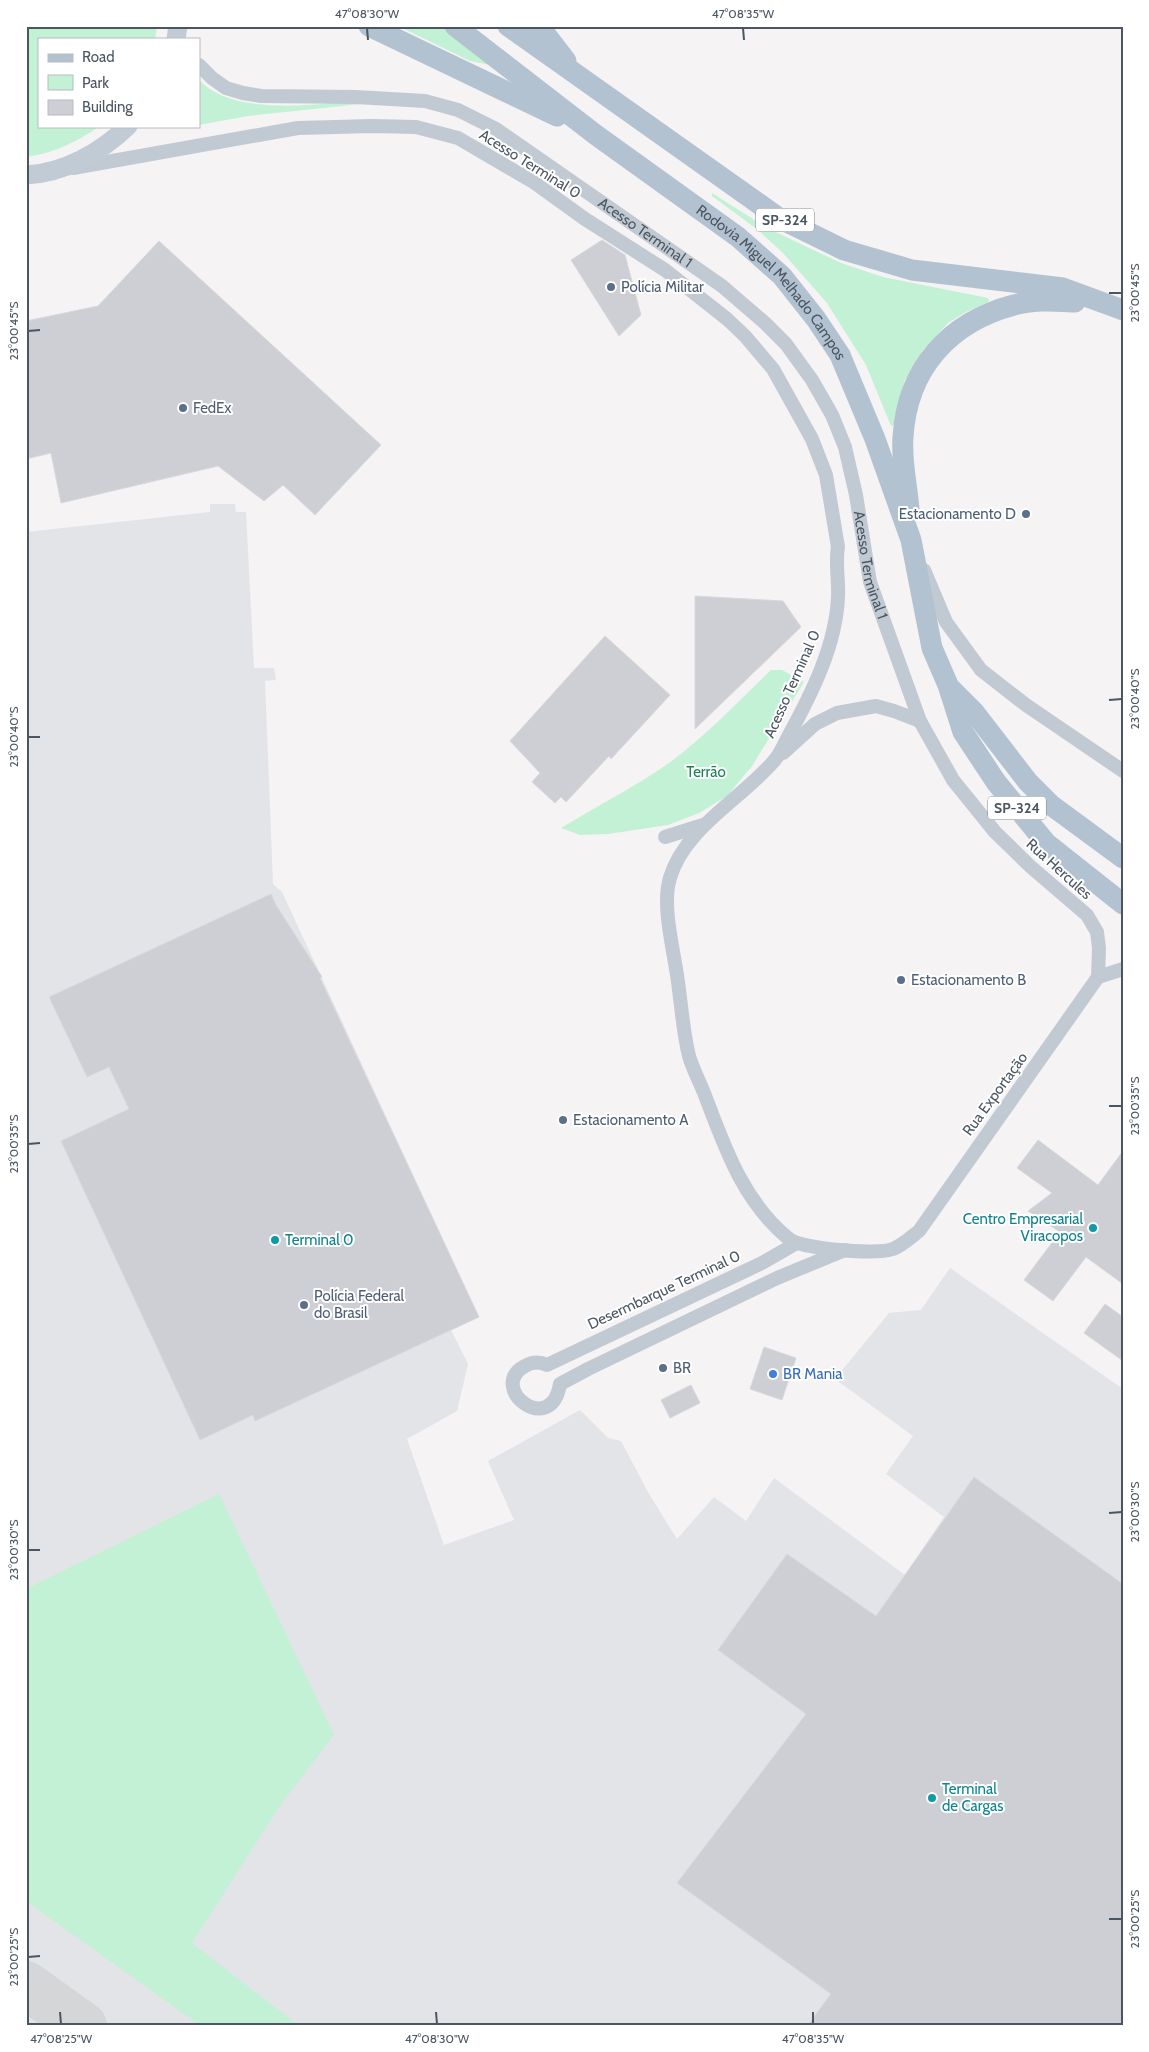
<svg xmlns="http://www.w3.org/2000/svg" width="1149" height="2052" font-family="Cabin,sans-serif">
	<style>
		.airport { fill: #e2e4e7 }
		.green { fill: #c3f1d5 }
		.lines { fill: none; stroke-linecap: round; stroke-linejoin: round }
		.taxiway { stroke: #d5d6d8; stroke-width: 48 }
		.building { fill: #cdcfd5; stroke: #d7d9de }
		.minor { stroke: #c1cad2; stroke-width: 14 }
		.secondary { stroke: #c1cbd6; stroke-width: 19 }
		.primary { stroke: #b3c2d1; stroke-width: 21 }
		.ticks { fill: none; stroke: #4a5661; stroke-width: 2 }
		.service-dot { fill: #5c6f8a; stroke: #fff; stroke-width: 2 }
		.culture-dot { fill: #0f9aa8; stroke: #fff; stroke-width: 2 }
		.shop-dot { fill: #3f7fe0; stroke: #fff; stroke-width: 2 }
		.labels { text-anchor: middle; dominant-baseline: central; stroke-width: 4; stroke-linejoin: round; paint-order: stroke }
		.shield { fill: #fff; stroke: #808990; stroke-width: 1 }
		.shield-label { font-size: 14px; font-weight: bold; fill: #4a5661 }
		.street-label { font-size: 15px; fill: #4a5661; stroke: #fff }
		.service-label { font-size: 15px; fill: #4e5e75; stroke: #fff; text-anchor: start }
		.park-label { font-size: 15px; fill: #17864f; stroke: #fff }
		.culture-label { font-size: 15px; fill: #0d838f; stroke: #fff; text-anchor: start }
		.shop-label { font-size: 15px; fill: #366cbe; stroke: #fff; text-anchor: start }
		.neatline { fill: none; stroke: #4a5661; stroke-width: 2 }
		.ticks-label { font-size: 12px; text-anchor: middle; fill: #4a5661 }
	</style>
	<rect width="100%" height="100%" fill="#f5f3f3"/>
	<!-- airport -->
	<path class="airport" d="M210,504H235L236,512H246L254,668H274L276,680L265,681L273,884L282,892L479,1317L451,1330L468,1364L457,1411L407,1439L444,1545L514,1520L488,1461L580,1410L608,1438L621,1441L649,1494L677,1539L714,1497L746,1521L774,1478L905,1575L944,1517L886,1474L913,1436L835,1379L889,1313L921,1310L950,1268L1123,1389V2026H26V532L210,512Z"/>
	<!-- green -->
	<g class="green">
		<path d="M26,26H157L155,39H39V126H100C77,142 54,153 26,157Z"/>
		<path d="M398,26H443L488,57L490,65L470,61Z"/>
		<path d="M199,80C234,117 314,104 361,101V104L248,116L199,125Z"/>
		<path d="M712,193L767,228L841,263L883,277L988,298L989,300L988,302L966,312L948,323L923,350L904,382L894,425L891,426L866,365L827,303L783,253L758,230L712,196Z"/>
		<path d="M771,670H782L804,682L752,766L727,796L699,813L668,825L608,834L580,835L561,828C597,806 635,787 669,763C706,736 738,702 771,670Z"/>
		<path d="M219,1494L334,1735L281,1804L192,1943L299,2026H201L26,1901V1589Z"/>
	</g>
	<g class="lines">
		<!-- taxiway -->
		<path class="taxiway" d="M26,1985L83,2026"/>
	</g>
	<!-- building -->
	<g class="building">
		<path d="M602,240L625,255L641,315L619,336L571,260Z"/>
		<path d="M159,241L381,445L315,515L283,485L264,501L218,466L61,503L51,453L26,459V321L98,306Z"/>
		<path d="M695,596L783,601L801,627L695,729Z"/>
		<path d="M605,636L670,695L611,759L609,756L566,802L561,797L555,803L532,782L540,773L510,741Z"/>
		<path d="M271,894L276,905L322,977L320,978L479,1317L255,1421L253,1415L200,1440L61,1141L129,1109L109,1067L87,1077L49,997Z"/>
		<path d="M1038,1140L1098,1185L1123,1151V1284L1086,1257L1053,1301L1024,1280L1060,1232L1028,1211L1052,1193L1017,1168Z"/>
		<path d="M1105,1304L1123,1317V1361L1084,1333Z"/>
		<path d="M764,1347L796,1358L782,1400L750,1389Z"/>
		<path d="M691,1385L700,1403L670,1418L661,1400Z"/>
		<path d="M974,1477L1123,1584V2026H807L831,1994L677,1883L806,1714L718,1650L787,1554L876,1616Z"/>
	</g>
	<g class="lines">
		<!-- minor -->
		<g class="minor">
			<path id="s1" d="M199,65L212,78L226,88L243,93L261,96L356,97L425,101L458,110L496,129L722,286L765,323L786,344L812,380L832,415L845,447L856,495L870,582L920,721L953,780L995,832L1031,867L1087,915L1097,932L1099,948L1098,977"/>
			<path d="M73,168L298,128L372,126L416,127L458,138L535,183L585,219L665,270L727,319L745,336L773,369L812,439L826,475L838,547C835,563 839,580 838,597C836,645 812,693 789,735C784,744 780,755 773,762C741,799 684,829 670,878C662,903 672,943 676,969C681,997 682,1028 689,1056C693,1070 701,1084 706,1098C726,1151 744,1202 789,1239C802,1249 876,1255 893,1249C903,1245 911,1237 919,1231L1098,977"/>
			<path d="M924,570L946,622L981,670L1026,705L1123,771"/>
			<path d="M783,753L815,724L837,713L876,706L894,711L920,721"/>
			<path d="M665,837L703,825"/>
			<path d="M1098,977L1123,969"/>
			<path d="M795,1244L762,1263L547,1365C539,1361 532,1362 525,1366C486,1387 551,1439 560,1384L588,1369L777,1278L845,1250"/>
		</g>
		<!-- secondary -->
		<g class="secondary">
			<path d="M176,39L178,26"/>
			<path d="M26,175C65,173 101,152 128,126"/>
		</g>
		<!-- primary -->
		<g class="primary">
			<path d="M369,26L557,116"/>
			<path id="s2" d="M455,26L596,135L738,237L782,276L816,319L840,355L875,439L911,540L932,648L948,685L963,732L996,782L1046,843L1123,904"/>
			<path d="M508,26L779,218L844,250L912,270L1063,288L1123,310"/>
			<path d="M539,26L566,61"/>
			<path d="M909,509C907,485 901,460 903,437C907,369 949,322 1014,305C1034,299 1055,301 1075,302"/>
			<path d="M951,689L974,712L1028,782L1051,805L1123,858"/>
		</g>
	</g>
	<!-- ticks -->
	<path class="ticks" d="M367,28L368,40M743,28L744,40M1109,293H1122M28,331L40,330M1109,700L1122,699M28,737H40M1109,1106H1122M28,1144L40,1143M1109,1513L1122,1512M28,1550H40M1109,1919H1122M28,1957L40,1956M60,2012L61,2024M436,2012L437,2024M813,2012V2024"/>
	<!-- markers -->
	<g class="service-dot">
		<circle cx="611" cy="287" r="5"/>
		<circle cx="183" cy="408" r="5"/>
		<circle cx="1026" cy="514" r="5"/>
		<circle cx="901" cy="980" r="5"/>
		<circle cx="563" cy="1120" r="5"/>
		<circle cx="304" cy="1305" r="5"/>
		<circle cx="663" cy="1368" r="5"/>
	</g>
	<g class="culture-dot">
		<circle cx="1093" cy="1228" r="5"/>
		<circle cx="275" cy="1240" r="5"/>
		<circle cx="932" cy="1798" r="5"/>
	</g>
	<circle class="shop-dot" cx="773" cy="1374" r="5"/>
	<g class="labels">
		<!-- shield labels -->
		<g class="shield">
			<rect x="756" y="208.5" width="58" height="23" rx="4"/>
			<rect x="988" y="796.5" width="58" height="23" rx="4"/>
		</g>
		<g class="shield-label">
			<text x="785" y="220">SP-324</text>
			<text x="1017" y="808">SP-324</text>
		</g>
		<!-- street labels -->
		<g class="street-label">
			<text transform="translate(530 164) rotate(32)">Acesso Terminal 0</text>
			<text stroke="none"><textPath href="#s1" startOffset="494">Acesso Terminal 1</textPath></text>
			<text stroke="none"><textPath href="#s2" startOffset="409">Rodovia Miguel Melhado Campos</textPath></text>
			<text stroke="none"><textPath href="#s1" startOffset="914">Acesso Terminal 1</textPath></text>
			<text transform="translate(792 684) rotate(-66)">Acesso Terminal 0</text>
			<text transform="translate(1059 869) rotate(42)">Rua Hercules</text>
			<text transform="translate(995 1094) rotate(-54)">Rua Exportação</text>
			<text transform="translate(664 1290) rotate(-25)">Desermbarque Terminal 0</text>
		</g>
		<!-- service labels -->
		<g class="service-label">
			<text x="621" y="287">Polícia Militar</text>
			<text x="193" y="408">FedEx</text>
			<text x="1016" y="514" text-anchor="end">Estacionamento D</text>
			<text x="911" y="980">Estacionamento B</text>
			<text x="573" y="1120">Estacionamento A</text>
			<text x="314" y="1296">Polícia Federal<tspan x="314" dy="17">do Brasil</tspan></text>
			<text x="673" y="1368">BR</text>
		</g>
		<!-- park labels -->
		<g class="park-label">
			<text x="706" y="772">Terrão</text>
		</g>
		<!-- culture labels -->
		<g class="culture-label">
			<text x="1083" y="1219" text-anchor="end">Centro Empresarial<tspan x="1083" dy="17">Viracopos</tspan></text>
			<text x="285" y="1240">Terminal 0</text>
			<text x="942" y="1789">Terminal<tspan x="942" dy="17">de Cargas</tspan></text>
		</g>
		<!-- shop labels -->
		<g class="shop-label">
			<text x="783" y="1374">BR Mania</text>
		</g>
	</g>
	<!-- border -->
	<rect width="1149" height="2052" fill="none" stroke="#ffffff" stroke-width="55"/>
	<!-- legend -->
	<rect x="38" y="38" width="162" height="90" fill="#ffffff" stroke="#b7bbc0"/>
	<rect x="48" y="54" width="25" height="8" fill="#b3c2d1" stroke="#b7bbc0"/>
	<text x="82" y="62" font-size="15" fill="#4a5661">Road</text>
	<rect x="48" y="75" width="25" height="15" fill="#c3f1d5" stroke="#b7bbc0"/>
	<text x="82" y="88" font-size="15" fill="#4a5661">Park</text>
	<rect x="48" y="100" width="25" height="15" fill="#cdcfd5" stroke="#b7bbc0"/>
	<text x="82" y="112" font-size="15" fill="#4a5661">Building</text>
	<rect x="28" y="28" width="1094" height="1996" class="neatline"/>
	<g class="ticks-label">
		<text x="367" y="18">47°08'30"W</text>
		<text x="743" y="18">47°08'35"W</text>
		<text transform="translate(1135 293) rotate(-90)" y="4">23°00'45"S</text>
		<text transform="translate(14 331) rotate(-90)" y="4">23°00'45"S</text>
		<text transform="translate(1135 699) rotate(-90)" y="4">23°00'40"S</text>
		<text transform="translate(14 737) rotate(-90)" y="4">23°00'40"S</text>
		<text transform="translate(1135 1106) rotate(-90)" y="4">23°00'35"S</text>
		<text transform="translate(14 1144) rotate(-90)" y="4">23°00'35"S</text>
		<text transform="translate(1135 1512) rotate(-90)" y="4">23°00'30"S</text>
		<text transform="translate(14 1550) rotate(-90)" y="4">23°00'30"S</text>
		<text transform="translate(1135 1919) rotate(-90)" y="4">23°00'25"S</text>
		<text transform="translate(14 1957) rotate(-90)" y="4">23°00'25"S</text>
		<text x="61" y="2043">47°08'25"W</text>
		<text x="437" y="2043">47°08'30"W</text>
		<text x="813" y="2043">47°08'35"W</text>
	</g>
</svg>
